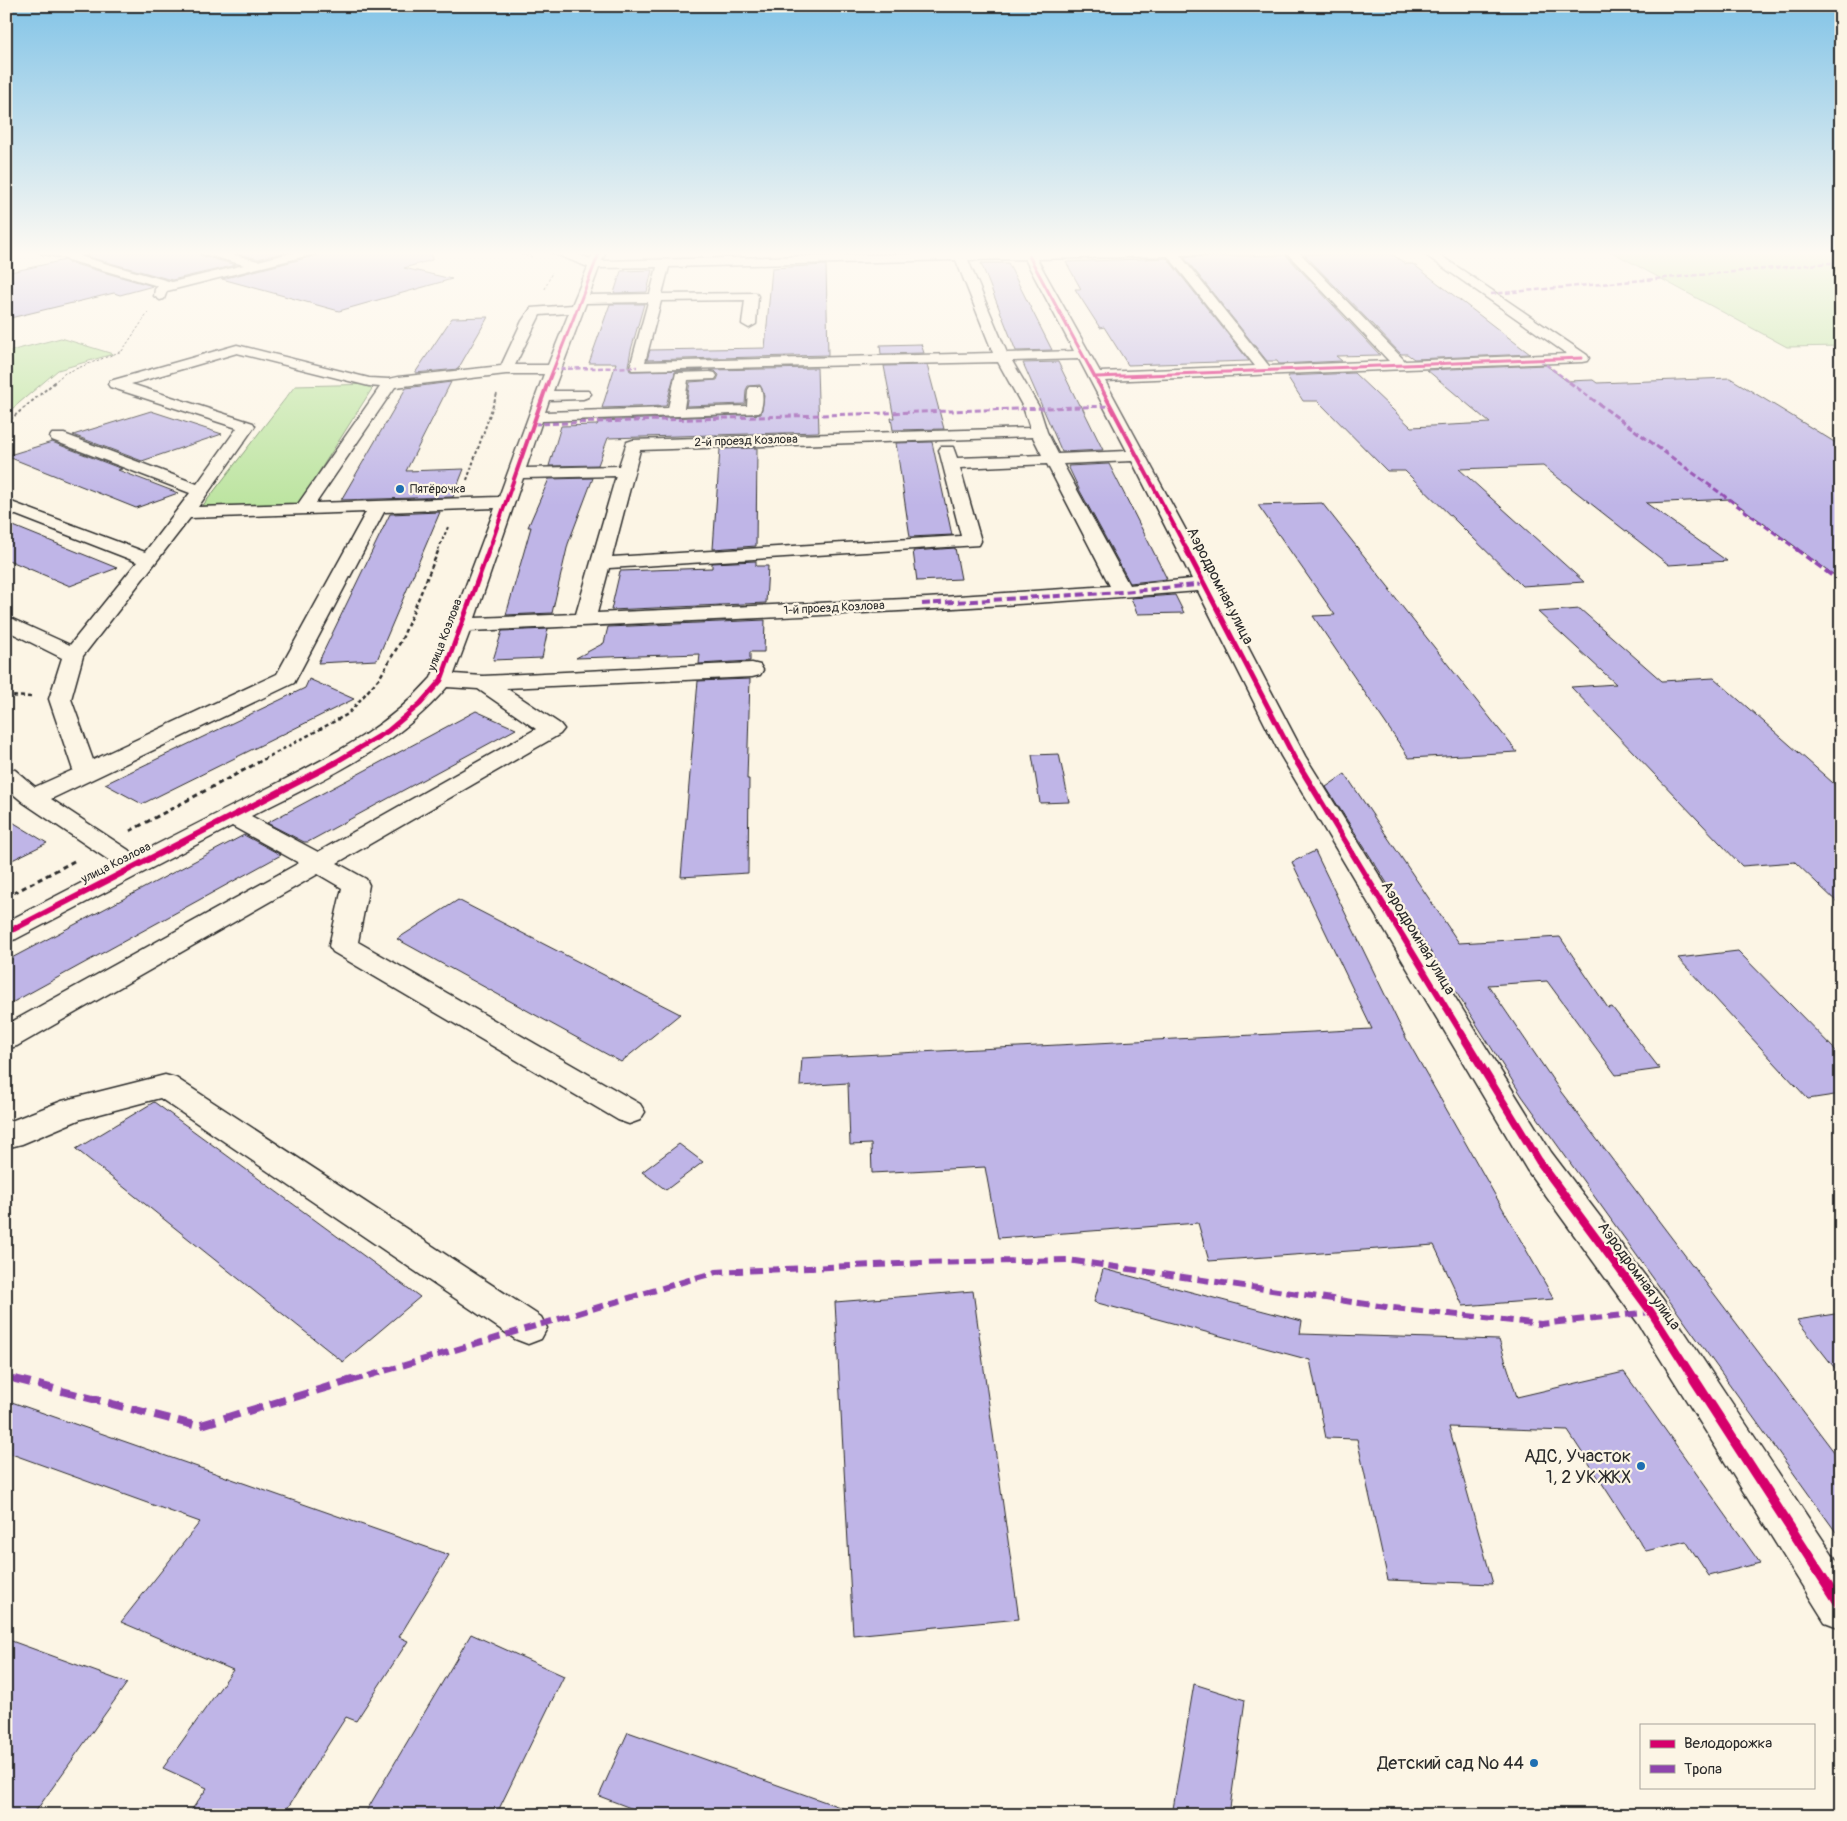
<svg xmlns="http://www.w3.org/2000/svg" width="1847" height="1821" font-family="Pangolin,sans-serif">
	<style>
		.green { fill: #bce4a0; stroke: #748866 }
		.building { fill: #bfb5e7; stroke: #2b2b2b }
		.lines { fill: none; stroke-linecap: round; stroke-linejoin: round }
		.minor-casing { stroke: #2b2b2b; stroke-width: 3 }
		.path-far3 { stroke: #2b2b2b; stroke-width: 1; stroke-dasharray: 2.5 2; stroke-linecap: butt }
		.path-far2 { stroke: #2b2b2b; stroke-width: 2; stroke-dasharray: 3 2.5; stroke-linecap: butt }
		.path-far1 { stroke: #2b2b2b; stroke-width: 2.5; stroke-dasharray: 4 3; stroke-linecap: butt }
		.path { stroke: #2b2b2b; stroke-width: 3; stroke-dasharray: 5 4; stroke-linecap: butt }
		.minor { fill: #fcf5e5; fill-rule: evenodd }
		.quiet-far4 { stroke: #8e44ad; stroke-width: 2.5; stroke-dasharray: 5 2.5; stroke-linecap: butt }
		.quiet-far3 { stroke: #8e44ad; stroke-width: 3; stroke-dasharray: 6 3; stroke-linecap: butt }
		.quiet-far2 { stroke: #8e44ad; stroke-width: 4; stroke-dasharray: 8 4; stroke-linecap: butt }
		.quiet-far1 { stroke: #8e44ad; stroke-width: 6; stroke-dasharray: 12 6; stroke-linecap: butt }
		.quiet { stroke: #8e44ad; stroke-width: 8; stroke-dasharray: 16 8; stroke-linecap: butt }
		.cycleway-far5-casing { stroke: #fcf5e5; stroke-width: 4.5 }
		.cycleway-far4-casing { stroke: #fcf5e5; stroke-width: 5.5 }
		.cycleway-far3-casing { stroke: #fcf5e5; stroke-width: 8 }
		.cycleway-far2-casing { stroke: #fcf5e5; stroke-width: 9 }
		.cycleway-far1-casing { stroke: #fcf5e5; stroke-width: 11 }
		.cycleway-casing { stroke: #fcf5e5; stroke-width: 13 }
		.cycleway-far5 { stroke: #d6006c; stroke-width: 3 }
		.cycleway-far4 { stroke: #d6006c; stroke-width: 4 }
		.cycleway-far3 { stroke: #d6006c; stroke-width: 5 }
		.cycleway-far2 { stroke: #d6006c; stroke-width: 6 }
		.cycleway-far1 { stroke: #d6006c; stroke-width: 8 }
		.cycleway { stroke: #d6006c; stroke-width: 10 }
		.poi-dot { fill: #1f6fb2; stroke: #fcf5e5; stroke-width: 2 }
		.labels { text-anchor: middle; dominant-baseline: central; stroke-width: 4.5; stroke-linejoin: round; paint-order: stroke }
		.far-street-label { font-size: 12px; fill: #2b2b2b; stroke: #fcf5e5 }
		.far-poi-label { font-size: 12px; fill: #2b2b2b; stroke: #fcf5e5; text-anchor: start }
		.street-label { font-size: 15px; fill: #2b2b2b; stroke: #fcf5e5 }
		.near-poi-label { font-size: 18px; fill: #2b2b2b; stroke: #fcf5e5; text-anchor: end }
	</style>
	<rect width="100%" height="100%" fill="#fcf5e5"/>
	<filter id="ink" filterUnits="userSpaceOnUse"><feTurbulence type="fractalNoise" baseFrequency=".02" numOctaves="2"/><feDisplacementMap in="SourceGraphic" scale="10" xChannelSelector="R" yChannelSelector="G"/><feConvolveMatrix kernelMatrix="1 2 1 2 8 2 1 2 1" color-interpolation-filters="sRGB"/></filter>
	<g filter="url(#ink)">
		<!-- green -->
		<g class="green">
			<path d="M1610,251H1841V346L1787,347Z"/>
			<path d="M61,338L113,354L58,370L6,414V352Z"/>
			<path d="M375,384L298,505L201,508L295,386Z"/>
		</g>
		<!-- building -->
		<g class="building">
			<path d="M103,251H196L200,255L236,265L172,280L85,256Z"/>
			<path d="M228,251H290L258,259Z"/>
			<path d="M322,251H431L432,260L404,268L452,279L339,311L222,279L318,255Z"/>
			<path d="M1390,253L1406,264H1413L1530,354L1414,359L1407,354H1401L1304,254Z"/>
			<path d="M1286,255L1380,355L1336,356L1342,361L1279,364L1277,361H1267L1184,257Z"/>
			<path d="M1167,258L1249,361L1128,365L1104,327L1100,328L1075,289H1081L1066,262Z"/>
			<path d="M65,260L67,262L153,286L120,295L114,293L6,319V273Z"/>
			<path d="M981,263H1008L1052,350L1016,351Z"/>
			<path d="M826,265L828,355L647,360L650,350L765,348L772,268Z"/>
			<path d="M652,270L647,292L614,293L621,271Z"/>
			<path d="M610,304H644L631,350L628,366L630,371L704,370L675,372L666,406L602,408L616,363H589Z"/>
			<path d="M488,317L458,369L415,373L452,318Z"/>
			<path d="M921,344L924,353L881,354L880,345Z"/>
			<path d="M1058,362L1079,405H1081L1103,450L1062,452L1023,363Z"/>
			<path d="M927,365L944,429L893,430L891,418H894L884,366Z"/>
			<path d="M1546,365L1567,381L1593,380L1597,383L1730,378L1841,446V580L1730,499L1646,503L1727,561L1669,565L1543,466L1459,469L1584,582L1522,586L1405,471H1387L1318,401H1303L1287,376L1354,373L1411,427L1490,423L1427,370Z"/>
			<path d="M817,368L819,432L608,438L598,465L549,466L561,426L597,425L599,421L761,414L764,396L760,385L748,386L746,390L745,404L686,406L690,382L717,380L719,375L715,371L710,370Z"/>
			<path d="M451,382L406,471L464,469L453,497L341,500L406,388Z"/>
			<path d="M151,411L222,434L142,461L73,435Z"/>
			<path d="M52,442L122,469L118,470L178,493L136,508L6,456Z"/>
			<path d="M932,442L952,535L910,537L896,443Z"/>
			<path d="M757,448L756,546L713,549L720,449Z"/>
			<path d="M1109,464L1148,541L1167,579L1130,583L1080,491L1068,466Z"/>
			<path d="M593,478L568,544L552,613L506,615L531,527H528L549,479Z"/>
			<path d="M1322,503L1391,590H1389L1517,752L1409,758L1313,616L1335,615L1258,505Z"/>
			<path d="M440,512L377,660L318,663L390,514Z"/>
			<path d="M6,523L117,568L70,586L6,559Z"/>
			<path d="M955,548L961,579L917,581L913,551Z"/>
			<path d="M756,561V566H768L766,603L611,610L620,571L712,568V563Z"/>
			<path d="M1175,595L1184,613L1137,614L1131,598Z"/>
			<path d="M1580,609L1662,681L1714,678L1841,790V906L1795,862L1742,866L1571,687L1616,684L1538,612Z"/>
			<path d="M765,620L764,652H750V661L699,664L700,654L576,658L604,643L608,627Z"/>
			<path d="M548,629L542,658L493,660L502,631Z"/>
			<path d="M309,679L354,699L142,804L105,784L305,688Z"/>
			<path d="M750,679L747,779H749L748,873L681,877L698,681Z"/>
			<path d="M476,711L516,729L308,842H304L267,823Z"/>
			<path d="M1059,754L1069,802L1040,803L1032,755Z"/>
			<path d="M1345,774L1459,943L1560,937L1608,1008L1612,1007L1660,1069L1616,1075L1547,981L1488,985L1561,1092L1841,1461V1539L1522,1096L1326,787Z"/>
			<path d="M6,818L47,843L6,863Z"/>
			<path d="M244,835L281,855L6,1006V961Z"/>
			<path d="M1315,851L1406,1038L1554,1299L1463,1306L1434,1245L1209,1261L1198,1223L998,1238L985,1167L872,1173L871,1144L850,1145L848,1083L800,1086L802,1058L1372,1029L1292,862Z"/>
			<path d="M458,900L680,1014L621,1062L397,939Z"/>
			<path d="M1738,951L1841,1056V1094L1808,1099L1678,958Z"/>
			<path d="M154,1102L420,1297L343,1362L76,1149Z"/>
			<path d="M679,1144L703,1162L666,1190L642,1172Z"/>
			<path d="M1103,1269L1302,1321L1300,1334L1499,1340L1517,1397L1624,1372L1760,1563L1709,1576L1686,1541L1646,1551L1568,1431L1449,1427L1493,1584L1388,1580L1357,1439L1326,1438L1310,1360L1094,1302Z"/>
			<path d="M973,1291L1019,1619L853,1635L835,1302Z"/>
			<path d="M1841,1313V1376L1797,1320Z"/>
			<path d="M6,1400L449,1555L399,1637L408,1641L356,1721L346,1717L283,1815H188L207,1788L163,1768L233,1670L121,1622L200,1522L6,1452Z"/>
			<path d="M471,1634L564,1676L496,1815H364Z"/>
			<path d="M6,1639L127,1683L33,1815H6Z"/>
			<path d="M1194,1684L1245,1700L1229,1815H1172Z"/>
			<path d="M628,1732L851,1811L850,1815H649L599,1796Z"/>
		</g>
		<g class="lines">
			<defs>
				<g id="minor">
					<path d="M37,251H93L79,256L172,282L244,265L200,253L198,251H219L258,261L299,251H320L318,253L167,291L164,299L160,300L154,296L155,289L158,286L68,260L66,258L43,254Z"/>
					<path d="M548,251H568L591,259L594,251H606L602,261L1021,251H1232L1226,254L1180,255L1269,366L1389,361L1285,251H1298L1405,361L1567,354L1420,251H1434L1587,355L1589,358L1587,361L1582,362L1105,381L1215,584L1305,756L1551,1152L1664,1301L1841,1567V1628L1825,1622L1638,1323L1527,1170L1281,756L1198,591C956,611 713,620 470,631L454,674L483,676L752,663L760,665L763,670L760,675L752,677L506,688L560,724L564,729L560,734L337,863L366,879L369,885L358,942L640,1104L645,1112L640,1120L629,1124L618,1120L333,952L329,946L342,888L318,874L17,1046L6,1049V1025L299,863L232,826L16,939L6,942V922L116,865L24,803L6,788V768L15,770L35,787L73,770L49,699L62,658L6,630V616L70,645L137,562L6,511V500L145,552L190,493L52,440L50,437L52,434H64L197,484L237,428L110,387L108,384L110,381L237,345L369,378L389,379L398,377L501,366L522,321L531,308L572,305L588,267ZM1168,256L1255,366L1100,372L1037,259ZM1025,259L1074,351L1007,353L968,260ZM956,260L993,353L645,362L661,301L745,300L742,324L749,328L756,324L758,296L756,293L662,294L669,267ZM657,267L650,294L589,295L599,268ZM648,302L630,367L632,370L998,362L1023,407L1030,428L633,440L627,442L619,466L526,468L542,421L759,413C763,407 764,393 760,387H750L748,390L747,406L684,408L688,380L715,379L717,376L715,373L710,372L676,373L668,408L545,412L549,400L583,399L588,397L591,394L588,391H553L586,303ZM569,313L548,365H515L540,315ZM237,353L369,386L380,387L298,504L198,507L255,426L253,423L131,384ZM1079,359L1127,451L1058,454L1047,432L1039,407L1012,361ZM506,374H544L499,497L316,503L395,387ZM1033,437L1042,455L957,458L953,447H941L939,450L961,536L612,557L640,450ZM1132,461L1192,579L1129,585L1063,464ZM1047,464L1110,586L927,598L597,613L609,568L979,545L981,541L960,468ZM616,476L576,614L475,618L523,478ZM495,508L431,678C385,730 332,755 272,786C226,809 181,832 136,855L51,799L294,683L384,512ZM366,512L277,674L93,760L71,699L83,656L190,518ZM447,687L478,689L536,729L318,852L251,816C323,779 393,750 447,687Z"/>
					<path d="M165,1075L176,1078L541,1317L547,1328L541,1339L528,1344L515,1339L160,1098L81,1119L22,1144L10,1147L6,1146V1120L11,1121L62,1101Z"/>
				</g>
			</defs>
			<!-- minor casing -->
			<use href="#minor" class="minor-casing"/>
			<!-- path-far3 -->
			<g class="path-far3">
				<path d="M508,251L532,257"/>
				<path d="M545,289L552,272"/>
				<path d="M53,383L65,373L122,351L148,313"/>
			</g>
			<!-- path-far2 -->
			<g class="path-far2">
				<path d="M6,423L55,382"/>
				<path d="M467,480L497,394"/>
				<path d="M438,550L448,527"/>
			</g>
			<!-- path-far1 -->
			<g class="path-far1">
				<path d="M6,696L33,697"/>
				<path d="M257,763L348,714L380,677L401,641L439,549"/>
			</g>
			<!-- path -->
			<g class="path">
				<path d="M130,831L259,762"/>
				<path d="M6,897L76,860"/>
			</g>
			<!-- minor -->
			<use href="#minor" class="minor"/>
			<!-- quiet-far4 -->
			<g class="quiet-far4">
				<path d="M1491,294L1841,262"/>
				<path d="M1540,360L1571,383"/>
				<path d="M553,369L637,367"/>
			</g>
			<!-- quiet-far3 -->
			<g class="quiet-far3">
				<path d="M1569,382L1798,550"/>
				<path d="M534,424L1111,406"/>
			</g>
			<!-- quiet-far2 -->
			<g class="quiet-far2">
				<path d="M1796,549L1841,582"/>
				<path d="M922,604L1123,592L1205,584"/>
			</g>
			<!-- quiet-far1 -->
			<g class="quiet-far1">
				<path d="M6,1377L20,1381"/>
				<path d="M351,1381L716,1272L921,1263L1068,1260L1393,1308L1541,1324L1651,1312"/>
			</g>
			<!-- quiet -->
			<path class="quiet" d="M15,1379L198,1426L355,1379"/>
			<defs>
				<g id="cycleway-far5">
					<path d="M1029,256L1098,383"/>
					<path d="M1096,377L1582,358"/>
					<path d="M548,383L600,251"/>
				</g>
				<g id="cycleway-far4">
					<path d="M1098,382L1187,550"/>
					<path d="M489,550L548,382"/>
				</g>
				<g id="cycleway-far3">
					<path d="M1186,549L1297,763"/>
					<path d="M334,763L388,731L420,704L441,680L489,549"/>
				</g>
				<g id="cycleway-far2">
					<path d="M1297,762L1462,1034"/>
					<path d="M6,933L337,762"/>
				</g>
				<path id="cycleway-far1" d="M1461,1033L1539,1161L1651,1312L1695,1381"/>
				<path id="cycleway" d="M1694,1379L1841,1606"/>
			</defs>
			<!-- cycleway-far5 casing -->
			<use href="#cycleway-far5" class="cycleway-far5-casing"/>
			<!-- cycleway-far4 casing -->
			<use href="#cycleway-far4" class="cycleway-far4-casing"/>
			<!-- cycleway-far3 casing -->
			<use href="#cycleway-far3" class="cycleway-far3-casing"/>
			<!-- cycleway-far2 casing -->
			<use href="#cycleway-far2" class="cycleway-far2-casing"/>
			<!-- cycleway-far1 casing -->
			<use href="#cycleway-far1" class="cycleway-far1-casing"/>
			<!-- cycleway casing -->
			<use href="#cycleway" class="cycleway-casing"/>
			<!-- cycleway-far5 -->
			<use href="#cycleway-far5" class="cycleway-far5"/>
			<!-- cycleway-far4 -->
			<use href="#cycleway-far4" class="cycleway-far4"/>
			<!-- cycleway-far3 -->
			<use href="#cycleway-far3" class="cycleway-far3"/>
			<!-- cycleway-far2 -->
			<use href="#cycleway-far2" class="cycleway-far2"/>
			<!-- cycleway-far1 -->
			<use href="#cycleway-far1" class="cycleway-far1"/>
			<!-- cycleway -->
			<use href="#cycleway" class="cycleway"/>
		</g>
	</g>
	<!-- sky -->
	<linearGradient id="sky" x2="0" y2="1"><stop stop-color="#83c4e7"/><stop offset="0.5" stop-color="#fefaf3"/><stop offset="1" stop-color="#fefaf3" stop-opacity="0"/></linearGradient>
	<rect width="1847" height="506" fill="url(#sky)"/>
	<!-- markers -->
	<g class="poi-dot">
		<circle cx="400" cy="489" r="5"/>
		<circle cx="1641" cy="1466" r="5"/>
		<circle cx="1534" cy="1763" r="5"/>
	</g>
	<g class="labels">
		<!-- far-street labels -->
		<g class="far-street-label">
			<text transform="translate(746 441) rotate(-2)">2-й проезд Козлова</text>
			<text transform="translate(834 608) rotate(-3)">1-й проезд Козлова</text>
			<text transform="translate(445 635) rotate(-69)">улица Козлова</text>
			<text transform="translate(116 863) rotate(-27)">улица Козлова</text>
		</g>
		<!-- far-poi labels -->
		<g class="far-poi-label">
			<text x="410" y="489">Пятёрочка</text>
		</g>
		<!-- street labels -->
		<g class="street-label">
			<text transform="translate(1220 586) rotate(63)">Аэродромная улица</text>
			<text transform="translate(1418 938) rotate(59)">Аэродромная улица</text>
			<text transform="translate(1639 1276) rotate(54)">Аэродромная улица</text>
		</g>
		<!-- near-poi labels -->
		<g class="near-poi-label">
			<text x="1631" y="1456">АДС, Участок<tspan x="1631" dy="21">1, 2 УК ЖКХ</tspan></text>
			<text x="1524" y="1763">Детский сад № 44</text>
		</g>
	</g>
	<!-- margin -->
	<rect width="1847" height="1821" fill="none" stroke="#fcf5e5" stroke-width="25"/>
	<rect x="12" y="12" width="1822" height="1796" fill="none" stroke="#2b2b2b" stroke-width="2" filter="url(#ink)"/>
	<!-- legend -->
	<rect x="1640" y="1724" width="175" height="65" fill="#fcf5e5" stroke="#a8a49b"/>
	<rect x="1650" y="1740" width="25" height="8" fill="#d6006c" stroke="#a8a49b"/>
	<text x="1684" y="1748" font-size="15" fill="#2b2b2b">Велодорожка</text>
	<rect x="1650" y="1765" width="25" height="8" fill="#8e44ad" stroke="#a8a49b"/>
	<text x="1684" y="1774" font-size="15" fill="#2b2b2b">Тропа</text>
</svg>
